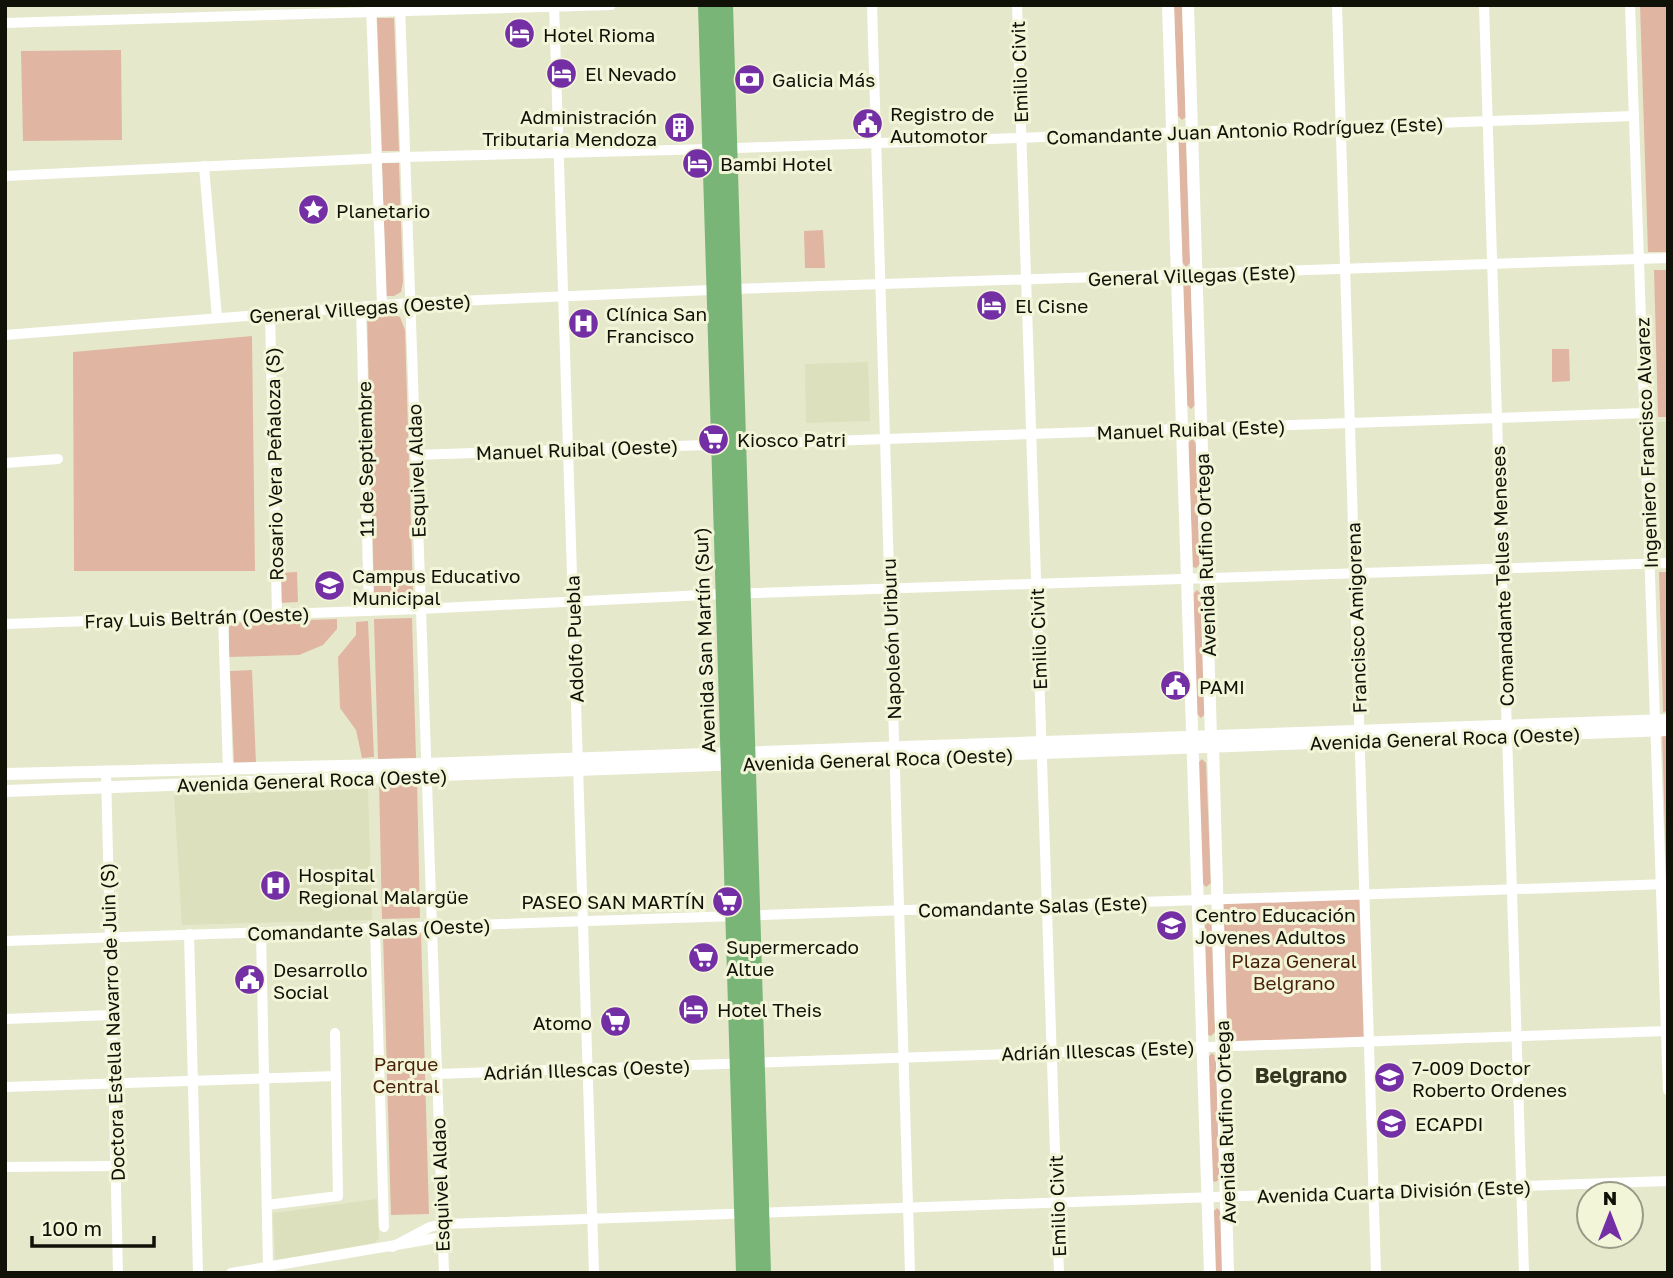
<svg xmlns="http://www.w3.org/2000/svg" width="1673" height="1278" font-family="'Golos Text',sans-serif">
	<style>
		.built { fill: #dde0bc }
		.green { fill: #e0b6a3 }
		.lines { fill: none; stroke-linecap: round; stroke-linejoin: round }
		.street { stroke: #fff; stroke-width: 10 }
		.secondary { stroke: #fff; stroke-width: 12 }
		.highway { stroke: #78b576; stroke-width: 18 }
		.labels { text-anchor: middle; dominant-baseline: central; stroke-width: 6; stroke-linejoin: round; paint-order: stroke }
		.poi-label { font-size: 19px; fill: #101107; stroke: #f3f5d9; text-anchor: start }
		.street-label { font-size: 19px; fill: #101107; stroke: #f3f5d9 }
		.park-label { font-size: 19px; fill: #481f08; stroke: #f3f5d9 }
		.neighbourhood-label { font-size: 21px; font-weight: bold; fill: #35361f; stroke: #f3f5d9 }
	</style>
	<rect width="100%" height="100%" fill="#e6e8cc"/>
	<!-- built -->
	<g class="built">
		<path d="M868,362L870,421L806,423L805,364Z"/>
		<path d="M1657,422H1668V550H1661Z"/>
		<path d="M368,789L372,920L182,925L174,795Z"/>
		<path d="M377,1199L379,1238L375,1243L275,1260L273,1213Z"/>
	</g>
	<!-- green -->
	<g class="green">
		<path d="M1174,5H1182L1186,117L1182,120L1178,116Z"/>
		<path d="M1640,5H1668V252H1648Z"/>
		<path d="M394,18L399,151H382L377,18Z"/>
		<path d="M121,50L122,140L23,141L21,51Z"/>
		<path d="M1182,138L1186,142L1190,263L1186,267L1182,262L1178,142Z"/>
		<path d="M382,163H399L403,282L401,292L394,296H386Z"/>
		<path d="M823,230L825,268H805L804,231Z"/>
		<path d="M1654,270H1668V417H1658Z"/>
		<path d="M1187,280L1191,285L1195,405L1191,409L1187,405L1183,284Z"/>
		<path d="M367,313H386L400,317L405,330L413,594L374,595Z"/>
		<path d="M252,336L255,571H74L73,352Z"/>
		<path d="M1552,349H1569L1570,381L1552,382Z"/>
		<path d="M1192,439L1196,443L1200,564L1196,568L1193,567L1188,443Z"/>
		<path d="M297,572L298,602L280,603L279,573Z"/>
		<path d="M1659,572H1668V711L1663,712Z"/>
		<path d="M1197,590L1201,594L1205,714L1201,718L1197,714L1193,594Z"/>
		<path d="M412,618L416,758L378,759L374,619Z"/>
		<path d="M337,619V629L323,645L299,655L229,657V623Z"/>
		<path d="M368,621L374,757L362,758L356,730L340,708L338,657L356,635V622Z"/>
		<path d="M252,670L256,763L234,764L230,671Z"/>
		<path d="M1662,730H1668V870H1666Z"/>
		<path d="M1202,759L1206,763L1211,883L1206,887L1202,883L1198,763Z"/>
		<path d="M417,780L420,918L382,919L379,781Z"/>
		<path d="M1365,894L1369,1041L1223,1046L1218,900Z"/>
		<path d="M1207,908L1211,912L1215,1032L1211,1036L1208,1035L1204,909Z"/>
		<path d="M421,933L429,1214L391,1215L383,934Z"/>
		<path d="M1212,1053L1216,1057L1220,1178L1216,1182L1213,1181L1208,1057Z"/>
		<path d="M1217,1208L1221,1212L1223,1273H1215L1213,1212Z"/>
	</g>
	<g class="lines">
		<!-- street -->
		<g class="street">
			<path d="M371,5L382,305"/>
			<path d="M400,5L444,1273"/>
			<path d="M554,5L594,1273"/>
			<path d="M872,5L910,1273"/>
			<path d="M1017,5L1059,1273"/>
			<path d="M1337,5L1376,1273"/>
			<path d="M1484,5L1524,1273"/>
			<path d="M1630,5L1668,1090"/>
			<path d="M5,23L611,5"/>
			<path d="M204,166L217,318"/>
			<path d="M5,176L405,157L711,149L1634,116"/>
			<path d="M361,307L369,611"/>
			<path d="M270,314L277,614"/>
			<path d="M5,335L410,303L734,289L1668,258"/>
			<path d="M415,455L1644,413"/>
			<path d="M5,463L58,459"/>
			<path d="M223,616L228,770"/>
			<path d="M5,624L420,609L724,594L1668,563"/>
			<path d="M106,772L118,1273"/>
			<path d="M375,928L384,1227"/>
			<path d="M261,932L268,1267"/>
			<path d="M189,934L198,1273"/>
			<path d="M5,941L1668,884"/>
			<path d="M5,1019L111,1015"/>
			<path d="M436,1074L1668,1031"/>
			<path d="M5,1087L336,1076"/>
			<path d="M5,1167L116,1166"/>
			<path d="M267,1205L338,1196L335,1033"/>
			<path d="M392,1247L430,1227L443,1224L1668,1181"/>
			<path d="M231,1273L443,1237"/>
		</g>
		<!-- secondary -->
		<g class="secondary">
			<path d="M1168,5L1210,1273"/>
			<path d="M1188,5L1211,737L1213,746L1228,1273"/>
			<path d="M5,774L426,764L1668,720"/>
			<path d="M5,791L1668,730"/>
		</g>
		<!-- highway -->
		<g class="highway">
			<path d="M707,5L745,1273"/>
			<path d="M724,5L762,1273"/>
		</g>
	</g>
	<!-- icons -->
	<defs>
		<symbol id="hotel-disc" viewBox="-11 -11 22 22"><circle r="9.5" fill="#732fa3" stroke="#f3f5d9"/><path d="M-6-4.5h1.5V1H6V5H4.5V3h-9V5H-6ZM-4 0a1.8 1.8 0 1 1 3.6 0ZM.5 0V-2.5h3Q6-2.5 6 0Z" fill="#fff"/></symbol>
		<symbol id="bank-disc" viewBox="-11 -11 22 22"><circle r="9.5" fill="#732fa3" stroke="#f3f5d9"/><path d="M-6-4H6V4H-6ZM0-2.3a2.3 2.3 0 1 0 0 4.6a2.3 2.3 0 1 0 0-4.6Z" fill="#fff"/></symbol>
		<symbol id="civic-disc" viewBox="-11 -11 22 22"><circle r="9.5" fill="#732fa3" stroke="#f3f5d9"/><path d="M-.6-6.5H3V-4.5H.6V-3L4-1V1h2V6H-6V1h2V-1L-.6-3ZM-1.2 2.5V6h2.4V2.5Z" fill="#fff"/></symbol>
		<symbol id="building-disc" viewBox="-11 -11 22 22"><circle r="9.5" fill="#732fa3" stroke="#f3f5d9"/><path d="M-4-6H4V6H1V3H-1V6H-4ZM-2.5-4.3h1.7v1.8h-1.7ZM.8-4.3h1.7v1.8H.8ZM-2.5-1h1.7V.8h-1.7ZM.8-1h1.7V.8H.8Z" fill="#fff"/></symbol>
		<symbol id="sight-disc" viewBox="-11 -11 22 22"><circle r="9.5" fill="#732fa3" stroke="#f3f5d9"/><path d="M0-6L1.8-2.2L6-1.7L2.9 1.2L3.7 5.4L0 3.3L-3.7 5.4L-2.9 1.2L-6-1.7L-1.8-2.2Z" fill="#fff"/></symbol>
		<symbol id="hospital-disc" viewBox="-11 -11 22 22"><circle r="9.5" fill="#732fa3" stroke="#f3f5d9"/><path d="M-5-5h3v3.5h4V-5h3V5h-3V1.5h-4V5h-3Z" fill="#fff"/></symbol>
		<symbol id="supermarket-disc" viewBox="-11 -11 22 22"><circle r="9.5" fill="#732fa3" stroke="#f3f5d9"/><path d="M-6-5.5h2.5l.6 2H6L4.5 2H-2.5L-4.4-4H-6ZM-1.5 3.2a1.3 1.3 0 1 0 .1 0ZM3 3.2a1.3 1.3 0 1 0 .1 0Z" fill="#fff"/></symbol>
		<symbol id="university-disc" viewBox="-11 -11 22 22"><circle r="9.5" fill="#732fa3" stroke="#f3f5d9"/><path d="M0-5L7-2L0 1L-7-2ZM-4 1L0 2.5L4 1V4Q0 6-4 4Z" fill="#fff"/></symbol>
		<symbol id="school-disc" viewBox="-11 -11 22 22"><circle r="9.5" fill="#732fa3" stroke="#f3f5d9"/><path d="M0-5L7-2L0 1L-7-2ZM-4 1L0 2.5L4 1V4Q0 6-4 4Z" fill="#fff"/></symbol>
	</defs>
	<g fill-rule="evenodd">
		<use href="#hotel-disc" x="502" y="16" width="35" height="35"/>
		<use href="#hotel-disc" x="544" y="56" width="35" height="35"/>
		<use href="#bank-disc" x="732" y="62" width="35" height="35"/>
		<use href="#civic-disc" x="850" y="106" width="35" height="35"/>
		<use href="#building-disc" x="662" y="110" width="35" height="35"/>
		<use href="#hotel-disc" x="680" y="146" width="35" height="35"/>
		<use href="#sight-disc" x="296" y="192" width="35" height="35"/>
		<use href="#hotel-disc" x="974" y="288" width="35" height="35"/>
		<use href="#hospital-disc" x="566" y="306" width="35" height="35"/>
		<use href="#supermarket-disc" x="696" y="422" width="35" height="35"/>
		<use href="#university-disc" x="312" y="568" width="35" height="35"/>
		<use href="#civic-disc" x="1158" y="668" width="35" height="35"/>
		<use href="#hospital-disc" x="258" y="868" width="35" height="35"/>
		<use href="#supermarket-disc" x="710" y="884" width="35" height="35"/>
		<use href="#university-disc" x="1154" y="908" width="35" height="35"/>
		<use href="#supermarket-disc" x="686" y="940" width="35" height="35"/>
		<use href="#civic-disc" x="232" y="962" width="35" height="35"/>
		<use href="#hotel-disc" x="676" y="992" width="35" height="35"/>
		<use href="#supermarket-disc" x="598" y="1004" width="35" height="35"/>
		<use href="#school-disc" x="1372" y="1060" width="35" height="35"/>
		<use href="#school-disc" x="1374" y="1106" width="35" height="35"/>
	</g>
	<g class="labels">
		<!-- poi labels -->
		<g class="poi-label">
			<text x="543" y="34">Hotel Rioma</text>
			<text x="585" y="73">El Nevado</text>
			<text x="772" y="79">Galicia Más</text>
			<text x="890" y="113">Registro de<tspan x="890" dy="22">Automotor</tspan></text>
			<text x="657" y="116" text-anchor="end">Administración<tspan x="657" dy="22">Tributaria Mendoza</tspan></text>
			<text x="720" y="163">Bambi Hotel</text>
			<text x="336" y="210">Planetario</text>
			<text x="1015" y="305">El Cisne</text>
			<text x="606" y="313">Clínica San<tspan x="606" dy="22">Francisco</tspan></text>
			<text x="737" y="439">Kiosco Patri</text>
			<text x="352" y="575">Campus Educativo<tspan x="352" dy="22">Municipal</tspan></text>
			<text x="1199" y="686">PAMI</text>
			<text x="298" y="874">Hospital<tspan x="298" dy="22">Regional Malargüe</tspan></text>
			<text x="705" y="901" text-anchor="end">PASEO SAN MARTÍN</text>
			<text x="1195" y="914">Centro Educación<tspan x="1195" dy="22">Jovenes Adultos</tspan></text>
			<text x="726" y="946">Supermercado<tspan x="726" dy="22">Altue</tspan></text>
			<text x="273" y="969">Desarrollo<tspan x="273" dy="22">Social</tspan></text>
			<text x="717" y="1009">Hotel Theis</text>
			<text x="592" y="1022" text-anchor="end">Atomo</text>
			<text x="1412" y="1067">7-009 Doctor<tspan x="1412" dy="22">Roberto Ordenes</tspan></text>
			<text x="1415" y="1123">ECAPDI</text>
		</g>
		<!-- street labels -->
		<g class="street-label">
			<text transform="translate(1019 72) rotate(-92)">Emilio Civit</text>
			<text transform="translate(1245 130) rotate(-2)">Comandante Juan Antonio Rodríguez (Este)</text>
			<text transform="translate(1192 275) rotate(-2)">General Villegas (Este)</text>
			<text transform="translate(360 308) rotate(-4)">General Villegas (Oeste)</text>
			<text transform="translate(1191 429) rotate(-2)">Manuel Ruibal (Este)</text>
			<text transform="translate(1646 443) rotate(-92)">Ingeniero Francisco Alvarez</text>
			<text transform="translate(577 449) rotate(-2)">Manuel Ruibal (Oeste)</text>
			<text transform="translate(365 459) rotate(-91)">11 de Septiembre</text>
			<text transform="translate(274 464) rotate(-91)">Rosario Vera Peñaloza (S)</text>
			<text transform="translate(416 471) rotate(-92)">Esquivel Aldao</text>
			<text transform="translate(1205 555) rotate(-92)">Avenida Rufino Ortega</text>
			<text transform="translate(1502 576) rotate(-92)">Comandante Telles Meneses</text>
			<text transform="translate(197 617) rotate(-2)">Fray Luis Beltrán (Oeste)</text>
			<text transform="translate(1356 618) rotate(-92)">Francisco Amigorena</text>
			<text transform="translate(574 639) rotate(-92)">Adolfo Puebla</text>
			<text transform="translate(891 639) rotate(-92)">Napoleón Uriburu</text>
			<text transform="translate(1038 639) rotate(-92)">Emilio Civit</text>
			<text transform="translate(704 640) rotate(-92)">Avenida San Martín (Sur)</text>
			<text transform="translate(1445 738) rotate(-2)">Avenida General Roca (Oeste)</text>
			<text transform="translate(878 759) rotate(-2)">Avenida General Roca (Oeste)</text>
			<text transform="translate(312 780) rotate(-2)">Avenida General Roca (Oeste)</text>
			<text transform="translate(1033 906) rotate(-2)">Comandante Salas (Este)</text>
			<text transform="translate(369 929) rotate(-2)">Comandante Salas (Oeste)</text>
			<text transform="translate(112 1022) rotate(-92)">Doctora Estella Navarro de Juin (S)</text>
			<text transform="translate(1098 1050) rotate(-2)">Adrián Illescas (Este)</text>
			<text transform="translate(587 1069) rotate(-2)">Adrián Illescas (Oeste)</text>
			<text transform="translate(1225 1122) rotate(-92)">Avenida Rufino Ortega</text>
			<text transform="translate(440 1185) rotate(-92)">Esquivel Aldao</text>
			<text transform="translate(1394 1191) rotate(-2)">Avenida Cuarta División (Este)</text>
			<text transform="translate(1057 1206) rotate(-92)">Emilio Civit</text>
		</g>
		<!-- park labels -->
		<g class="park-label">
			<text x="1294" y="960">Plaza General<tspan x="1294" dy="22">Belgrano</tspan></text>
			<text x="406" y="1063">Parque<tspan x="406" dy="22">Central</tspan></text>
		</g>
		<!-- neighbourhood labels -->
		<g class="neighbourhood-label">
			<text x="1301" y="1075">Belgrano</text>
		</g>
	</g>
	<!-- border -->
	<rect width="1673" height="1278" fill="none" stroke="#101107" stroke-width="14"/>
	<!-- north arrow -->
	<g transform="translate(1610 1215)"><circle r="33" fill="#f3f5d9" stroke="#989a85" stroke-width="2"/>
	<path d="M0-5L12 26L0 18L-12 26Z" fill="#732fa3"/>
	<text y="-10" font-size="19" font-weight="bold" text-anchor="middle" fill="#101107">N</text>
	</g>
	<!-- scale -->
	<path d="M32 1236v10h122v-10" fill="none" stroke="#101107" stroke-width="3.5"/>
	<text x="42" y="1236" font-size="21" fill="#101107" stroke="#f3f5d9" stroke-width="5" paint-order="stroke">100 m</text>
</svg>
